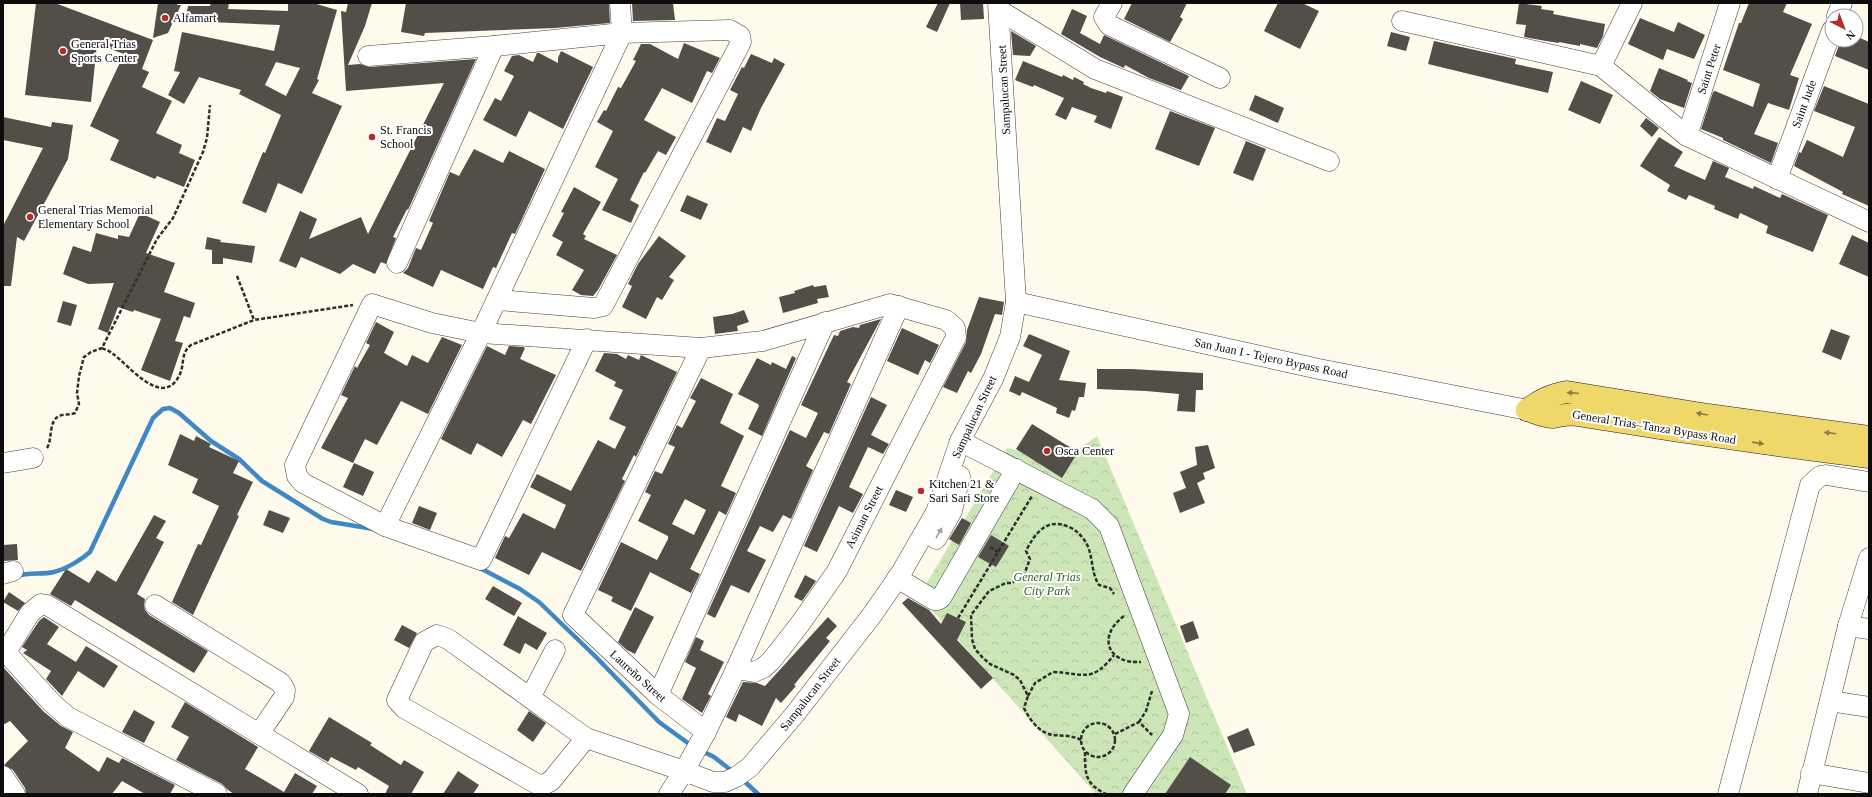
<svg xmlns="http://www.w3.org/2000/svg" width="1872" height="797" font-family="'Times New Roman',serif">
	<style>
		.park { fill: url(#park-crowns) }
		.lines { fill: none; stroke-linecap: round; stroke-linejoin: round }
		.stream { stroke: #3f88c5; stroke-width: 4.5 }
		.building { fill: #544e49; fill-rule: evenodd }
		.minor-casing { stroke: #3f3f3f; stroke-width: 21 }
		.major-casing { stroke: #1d1d1d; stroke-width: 23 }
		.path { stroke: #2e2e2e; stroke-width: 2.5; stroke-dasharray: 4 2; stroke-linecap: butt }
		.minor { stroke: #fff; stroke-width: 20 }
		.major { stroke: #f0d76a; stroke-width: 22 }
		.oneway { fill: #897c40 }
		.oneway2 { fill: #9e9e9e }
		.poi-dot { fill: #b42d2d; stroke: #fff; stroke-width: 1.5 }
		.labels { text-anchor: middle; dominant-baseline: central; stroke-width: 4; stroke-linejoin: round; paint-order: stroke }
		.poi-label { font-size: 12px; fill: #0c0c0c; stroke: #fff; text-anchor: start }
		.street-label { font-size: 12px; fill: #0c0c0c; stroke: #fff }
		.park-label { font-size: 12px; font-style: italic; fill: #2a5f21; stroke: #fff }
	</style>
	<defs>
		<pattern id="park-crowns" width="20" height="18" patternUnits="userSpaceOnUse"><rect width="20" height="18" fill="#cde6b8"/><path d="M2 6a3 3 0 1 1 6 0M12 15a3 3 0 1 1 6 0" fill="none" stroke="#afc49d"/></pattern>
	</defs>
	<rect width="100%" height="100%" fill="#fefbec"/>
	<!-- park -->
	<path class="park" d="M1097,436L1247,794H1096L919,596L1007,448L1063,460Z"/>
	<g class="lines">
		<!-- stream -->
		<g class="stream">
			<path d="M478,567L520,589L539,602L595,656L659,722L692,746"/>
			<path d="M17,576C29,572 42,575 54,572C66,569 81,560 90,552L153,418L163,409L170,408L179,413L211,441L239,459L262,481L323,519L331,522L374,529"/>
			<path d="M702,751L714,757L732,771"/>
			<path d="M744,781L758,794"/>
		</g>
	</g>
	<!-- building -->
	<g class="building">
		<path d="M36,3H55L153,40L142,69L149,72L142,87L172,101L156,133L182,145L179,153L195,160L184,187L157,176L155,179L110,160L119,140L90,126L124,54L97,44L91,102L25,95Z"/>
		<path d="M158,3H178L177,5H181L168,33L153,38Z"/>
		<path d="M211,3H229L228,9L288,11V3H313L337,10L317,79L319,80L312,93L342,106L302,194L278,183L266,213L242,203L263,152L265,153L281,115L239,94L241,90L199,77L184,104L168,95L180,72L174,71L182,32L274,51L280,25L185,21L188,6H210ZM276,62L300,68L286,96L265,85Z"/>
		<path d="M348,3H372L365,26L348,65L360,64L369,67L476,59L408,210L407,209L393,237L396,238L386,264L381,262L375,274L353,264L340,274L301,257L296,268L279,261L300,211L317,219L309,239L361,217L368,234L444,83L346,91L341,11L346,12Z"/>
		<path d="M406,3H609L610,23L555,28L425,33L424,36L401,32Z"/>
		<path d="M632,3H673L675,20L633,21Z"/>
		<path d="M938,3H950L937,32L926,27Z"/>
		<path d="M960,3H983L984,19L961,20Z"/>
		<path d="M1132,3H1187L1180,17L1183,19L1170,42L1124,19Z"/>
		<path d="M1278,3H1302L1319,11L1300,49L1264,31Z"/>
		<path d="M1519,3L1542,6L1541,9L1554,11L1553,14L1605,24L1603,36L1597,48L1580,44V46L1559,42V43L1546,41L1524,37L1526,25L1516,24Z"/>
		<path d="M1749,3H1787L1783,12L1812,24L1790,75L1799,78L1789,110L1768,103L1754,134L1778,143L1771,163L1723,140V138L1701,129L1713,92L1715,91L1753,107L1760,84L1723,70L1739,23H1741Z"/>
		<path d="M1072,9L1087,16L1080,33L1100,44L1104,35L1189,76L1181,90L1149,78L1125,65L1124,68L1100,57L1061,34Z"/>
		<path d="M1640,18L1674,32L1678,22L1705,35L1694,59L1667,49L1663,60L1628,44Z"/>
		<path d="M1011,31L1036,46L1030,56L1013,55Z"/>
		<path d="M1391,32L1410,37L1406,51L1387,46Z"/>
		<path d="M1856,36L1869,42V70L1835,56L1841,40H1856Z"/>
		<path d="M1434,41L1516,59L1515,64L1553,72L1548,93L1428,64Z"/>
		<path d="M684,43L720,58L712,73L707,71L692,103L662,88L644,120L676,137L666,155L658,151L645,173L644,172L630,200L639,205L631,223L602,210L618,179L595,167L613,131L597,122L604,110L606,111L618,87L621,88L636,61L633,60L641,44H650L678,59Z"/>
		<path d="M561,51L593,67L563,129L529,111L516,137L483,120L495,98L501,101L514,76L504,71L512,56L519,55L533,62L537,53H539L558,63V58Z"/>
		<path d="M751,54L772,63L774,58L785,64L761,108L751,131L743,127L731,153L706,142L717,118L725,121L738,94L730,90L742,67L744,68Z"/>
		<path d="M1023,61L1062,77L1063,75L1073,80L1074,77L1084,82L1083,84L1091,88L1106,93L1107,91L1123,97L1111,129L1094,122L1097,116L1072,107L1066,120L1055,115L1064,98L1034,85L1033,87L1015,80Z"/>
		<path d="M1659,68L1688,80L1687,81L1692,83L1684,108L1660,99L1650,91Z"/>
		<path d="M1581,81L1613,95L1600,124L1568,110Z"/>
		<path d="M1824,86L1869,104V206L1842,194L1843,192L1794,166L1799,152L1801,153L1807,140L1843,157L1855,127L1814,111Z"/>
		<path d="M1255,95L1284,108L1278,123L1249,110Z"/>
		<path d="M1170,111L1215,128L1199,166L1155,149Z"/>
		<path d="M3,117L51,127L52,122L73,125L68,159L24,241L17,237L11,286H3V226L43,148L3,140Z"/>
		<path d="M1646,118L1659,128L1652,137L1640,126Z"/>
		<path d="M1659,137L1683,152L1674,166L1705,180L1713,161L1729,168L1725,177L1753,189L1754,186L1780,198L1782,194L1828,215L1813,252L1766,233L1768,226L1740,213L1738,219L1714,209L1715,206L1689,195L1686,200L1667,191L1670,185L1640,166Z"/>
		<path d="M1246,141L1266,149L1253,181L1233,173Z"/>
		<path d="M474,149L503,163L509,151L545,169L515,234L512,233L496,268L493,267L483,289L441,270L433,287L403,273L408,268L416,248L421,250L433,223L429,221L450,172L459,176Z"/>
		<path d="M574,187L601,202L583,234L586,236L584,239L617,255L598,290L593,296L581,295L572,290L584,270L556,255L563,242L552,236L564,213L561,212Z"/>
		<path d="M687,195L708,204L701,220L680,211Z"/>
		<path d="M140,213L160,222L146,253L175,263L164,292L195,303L190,318L184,316L175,341L183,343L170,381L141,370L161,319L134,310L133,312L118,307L108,333L98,329L114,283L88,284L63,274L73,246L91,252L96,233L118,239V235L129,237Z"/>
		<path d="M1852,235L1869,243V277L1839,264Z"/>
		<path d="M659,236L686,256L669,277L674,280L662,300L657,297L646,319L622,307L632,286L628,284L638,264Z"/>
		<path d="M207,237L221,240L220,242L255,246L252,263L223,258V264H212V250L205,249Z"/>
		<path d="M813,285L814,287L826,285L829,297L817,299L818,303L783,313L779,297L795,293L794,291Z"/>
		<path d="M979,297L1004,302L1002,315L995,314L981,354L971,373L968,371L957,393L943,387L966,342L967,330Z"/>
		<path d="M63,301L77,305L71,326L57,322Z"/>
		<path d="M744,310L749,322L737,326L738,331L715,334L713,317L732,314Z"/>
		<path d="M881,319L847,382L851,384L829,434L824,432L806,466L813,470L791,519L783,515L773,532L760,526L747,551L766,560L749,593L731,585L715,618L707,614L790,430L806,438L818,413L801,405L834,335L838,336L840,331L853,327L859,328L860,325Z"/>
		<path d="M376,322L394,332L384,353L407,366L412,355L428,363L442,337L462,345L428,414L401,401L377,445L365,439L353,463L321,448L348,398L341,395L355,366L357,368L370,345L366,343Z"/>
		<path d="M902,328L939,345L930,363L925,360L918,375L887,361Z"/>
		<path d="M1831,329L1850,336L1841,360L1822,352Z"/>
		<path d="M1029,334L1070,351L1059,380L1086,383L1084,397H1079L1075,411L1072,410L1069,418L1056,413L1057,408L1022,392L1020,396L1009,391L1015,376L1029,382L1042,355L1023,346Z"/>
		<path d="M487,346L505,355L509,346L523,347L525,348L520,359L556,375L531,424L523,420L502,457L477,443L471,455L441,439Z"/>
		<path d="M604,353L617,354L626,359L628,355L639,360L641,355L643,356L677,372L636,457L634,455L622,479L625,481L581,571L542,552L529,575L495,558L505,536L509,538L523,513L555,529L566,505L530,487L537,474L571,491L598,440L615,449L626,427L609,419L623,390L614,386L616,382L595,371Z"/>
		<path d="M792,356L796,358L762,436L748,429L759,406L758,404L738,394L757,358L771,365L772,362L786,369Z"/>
		<path d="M1097,369H1131L1203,373V390H1196L1195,412L1177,411L1179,394L1146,391L1097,389Z"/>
		<path d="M701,378L733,394L720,423L744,436L721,486L736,493L726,515L719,511L690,569L700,574L691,593L650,572L631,611L611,601L613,597L598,590L621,542L657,560L668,539V536L638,521L651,495L645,492L655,471L662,474L675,447L668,444L677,425L682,428L696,401L690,398ZM685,499L706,510L694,535L672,524Z"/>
		<path d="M871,397L887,405L871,435L889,444L883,454L868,447L849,487L863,494L853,513L839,506L817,552L804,546Z"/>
		<path d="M1032,424L1078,452L1062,478L1016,449Z"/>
		<path d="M180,434L194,441L196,436L211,444L209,447L239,461L233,473L253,482L237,515L239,516L193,615L172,602L198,544L201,545L219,506L192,493L198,479L168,465Z"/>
		<path d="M1208,445L1215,468L1203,473L1205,479L1197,483L1205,503L1180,513L1173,493L1186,488L1180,472L1197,465L1195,447Z"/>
		<path d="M354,463L374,472L363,496L343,487Z"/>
		<path d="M896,490L913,497L906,512L889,505Z"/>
		<path d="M419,506L437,513L430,530L412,523Z"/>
		<path d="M269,510L290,518L283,533L263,525Z"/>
		<path d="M154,515L166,521L156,538L164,542L137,594L145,599L144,605L145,610L149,615L208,651L194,673L75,600L71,606L50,594L66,569L89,583L97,570L116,582Z"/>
		<path d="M962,518L971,523L959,545L949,539Z"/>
		<path d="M991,535L1009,546L996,567L978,557Z"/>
		<path d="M17,544L18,560L3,561V545Z"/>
		<path d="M805,575L816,581L802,601L794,597Z"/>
		<path d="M493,586L522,603L514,616L485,599Z"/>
		<path d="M9,592L25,603L18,611L3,602Z"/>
		<path d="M908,598L929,610L941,624L947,613L966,622L957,640L993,678L981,689L902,603Z"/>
		<path d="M635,607L654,617L635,654L627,650L618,642Z"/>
		<path d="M518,616L547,633L537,650L525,643L520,654L503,645Z"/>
		<path d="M44,617L59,627L47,644L76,662L86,646L118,666L104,688L78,671L62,696L46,679L51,671L23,653L27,650L22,647L39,621Z"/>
		<path d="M828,617L837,626L826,638L830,641L794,685L796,686L781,703L776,698L762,726L739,714L736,722L726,717L743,682L757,683L765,686Z"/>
		<path d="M1193,621L1199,638L1186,643L1180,626Z"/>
		<path d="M402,625L417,633L409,648L394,640Z"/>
		<path d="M696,637L704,641L700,650L724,662L708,694L711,696L702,713L682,699L696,668L685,662Z"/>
		<path d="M4,668L43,711L61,726L73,732L65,748L99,772L107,757L119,763L122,758L175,785L170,794H145L122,781L112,794H26L25,788L13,770L4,765L28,741L10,721L3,725Z"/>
		<path d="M185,702L258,747L245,769L284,792L295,773L317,786L312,794H234L228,790L222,784L176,760L189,737L171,727Z"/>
		<path d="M134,710L155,722L144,743L122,732Z"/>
		<path d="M529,711L546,723L533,742L517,730Z"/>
		<path d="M329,717L372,743L370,745L401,765L404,760L424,772L411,794H385L389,786L358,767L356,770L331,757L328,762L309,751Z"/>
		<path d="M1248,728L1255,745L1234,753L1227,737Z"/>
		<path d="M1190,757L1231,785L1225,794H1165Z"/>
		<path d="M458,771L479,785L473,794H443Z"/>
	</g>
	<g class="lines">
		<defs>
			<g id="minor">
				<path d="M1112,3L1104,17L1109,25L1220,78"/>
				<path d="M999,10L1095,69L1329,161"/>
				<path d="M1837,16L1842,3"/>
				<path d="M1402,21L1601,66L1687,136L1869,222"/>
				<path d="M368,56L494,46L622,33L730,30L740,36L741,42L738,48L603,306L594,308L497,300"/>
				<path d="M1601,66L1632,3"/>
				<path d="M1687,136L1730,3"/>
				<path d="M1777,179L1832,30"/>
				<path d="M397,263L494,46"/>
				<path d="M1016,302L1319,369L1527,410"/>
				<path d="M587,339L481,560L385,526L303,483L297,476L295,465L372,304L432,323L481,333L701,348L763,341L890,304L946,320L955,328L956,337L837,571L800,624L771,661L763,668L754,672L736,669"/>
				<path d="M701,348L573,615L658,695L706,732"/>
				<path d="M960,441L1092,509L1109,526L1179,714L1173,735L1133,794"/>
				<path d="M3,463L33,458"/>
				<path d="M385,526L481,333L622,33L620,3"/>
				<path d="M936,539L952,511L960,476"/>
				<path d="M3,574L13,571"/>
				<path d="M897,578L934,600H938L941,598L1016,469"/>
				<path d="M155,605L281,683L285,690L284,697L259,734"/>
				<path d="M1848,626L1869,629"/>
				<path d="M3,649L51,702L68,717L217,794"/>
				<path d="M6,652L30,613L41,604L47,605L358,794"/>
				<path d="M658,695L825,322"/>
				<path d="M530,698L555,650"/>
				<path d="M1830,701L1869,707"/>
				<path d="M586,738L551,781L543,785L537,784L404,708L397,700L424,642L437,635L448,639L586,738L684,771L706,732L736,669L899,306"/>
				<path d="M1811,773L1869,783"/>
				<path d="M3,776L15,794"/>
				<path d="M669,794L684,771L713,782H725L736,777L750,767L795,714L872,615L901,573L936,512L960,441L993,379L1010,337L1016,302L998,3"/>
				<path d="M1728,794L1810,485L1820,476L1826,475L1869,482"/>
				<path d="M1807,794L1848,626L1869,558"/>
			</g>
			<g id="major">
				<path d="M1527,410C1540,400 1550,395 1567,392L1708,415L1869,437"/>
				<path d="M1527,410C1534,412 1545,417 1553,417C1561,416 1568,413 1577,415C1674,431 1771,445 1869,457"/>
			</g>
		</defs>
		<!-- minor casing -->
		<use href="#minor" class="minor-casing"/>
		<!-- major casing -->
		<use href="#major" class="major-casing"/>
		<!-- path -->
		<g class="path">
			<path d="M237,276L254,320"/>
			<path d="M102,348C106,350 110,351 113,354C128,364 162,409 179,376C185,366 180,353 191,345L254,320L353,305"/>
			<path d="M47,448C53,438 48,422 59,416C64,414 70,415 75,413L79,404L77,393L79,376L84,357L91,352L102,348L157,239L173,218L203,152L207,138L210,105"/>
			<path d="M990,547L998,552"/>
			<path d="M1124,616C1097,636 1107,664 1141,662"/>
			<path d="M958,618L1032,496"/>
			<path d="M1028,696L1035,683L1053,672C1084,673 1091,684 1114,655"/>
			<path d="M1139,722L1146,711L1152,691"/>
			<circle cx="1098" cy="740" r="17"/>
			<path d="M1115,734L1139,722L1152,735"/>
			<path d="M1081,740C1072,735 1062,736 1053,735C1039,733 1030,720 1024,708L1028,696L1020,680L1014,675L990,664L983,658L975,649L972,639L971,615L989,591L1006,583H1012L1024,575L1030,559L1026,551C1035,533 1047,517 1069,527C1076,530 1081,535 1085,541C1094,555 1090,571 1099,585L1110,588L1114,594"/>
			<path d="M1085,752C1085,774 1085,784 1106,794"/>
		</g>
		<!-- minor -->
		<use href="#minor" class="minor"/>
		<!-- major -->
		<use href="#major" class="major"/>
	</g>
	<!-- one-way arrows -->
	<defs><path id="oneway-solid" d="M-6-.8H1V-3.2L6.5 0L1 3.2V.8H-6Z"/></defs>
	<g class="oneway">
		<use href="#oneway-solid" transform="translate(1573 393) rotate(-175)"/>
		<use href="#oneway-solid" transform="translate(1702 414) rotate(-170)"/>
		<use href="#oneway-solid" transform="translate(1830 433) rotate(-173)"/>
		<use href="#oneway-solid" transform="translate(1758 443) rotate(8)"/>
	</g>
	<use class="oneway2" href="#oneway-solid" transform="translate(939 533) rotate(-60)"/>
	<!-- markers -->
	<g class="poi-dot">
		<circle cx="165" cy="18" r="4"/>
		<circle cx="63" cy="51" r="4"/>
		<circle cx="372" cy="137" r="4"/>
		<circle cx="30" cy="217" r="4"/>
		<circle cx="1047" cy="451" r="4"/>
		<circle cx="921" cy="491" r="4"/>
	</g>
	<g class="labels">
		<!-- poi labels -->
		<g class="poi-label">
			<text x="173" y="18">Alfamart</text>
			<text x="71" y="44">General Trias<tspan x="71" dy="14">Sports Center</tspan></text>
			<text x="380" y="130">St. Francis<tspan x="380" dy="14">School</tspan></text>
			<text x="38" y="210">General Trias Memorial<tspan x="38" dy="14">Elementary School</tspan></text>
			<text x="1055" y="451">Osca Center</text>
			<text x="929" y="484">Kitchen 21 &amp;<tspan x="929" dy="14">Sari Sari Store</tspan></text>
		</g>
		<!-- street labels -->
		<g class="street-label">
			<text transform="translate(1709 69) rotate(-72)">Saint Peter</text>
			<text transform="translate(1004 90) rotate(-93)">Sampalucan Street</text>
			<text transform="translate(1804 104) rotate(-70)">Saint Jude</text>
			<text transform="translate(1271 358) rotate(12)">San Juan I - Tejero Bypass Road</text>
			<text transform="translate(974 417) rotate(-65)">Sampalucan Street</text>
			<text transform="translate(1654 427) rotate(9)">General Trias–Tanza Bypass Road</text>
			<text transform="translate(864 517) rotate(-63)">Asiman Street</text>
			<text transform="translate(638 676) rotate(42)">Laureño Street</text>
			<text transform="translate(810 694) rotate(-52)">Sampalucan Street</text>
		</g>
		<!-- park labels -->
		<g class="park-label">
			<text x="1047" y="577">General Trias<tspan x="1047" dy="14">City Park</tspan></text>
		</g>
	</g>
	<!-- border -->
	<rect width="1872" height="797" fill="none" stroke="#0c0c0c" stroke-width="8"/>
	<!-- north arrow -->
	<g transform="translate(1844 28) rotate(138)"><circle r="19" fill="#ffffff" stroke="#9e9e9e"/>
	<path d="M0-3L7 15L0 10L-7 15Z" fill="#b42d2d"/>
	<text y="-6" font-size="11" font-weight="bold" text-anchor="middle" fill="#0c0c0c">N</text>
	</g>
</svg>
